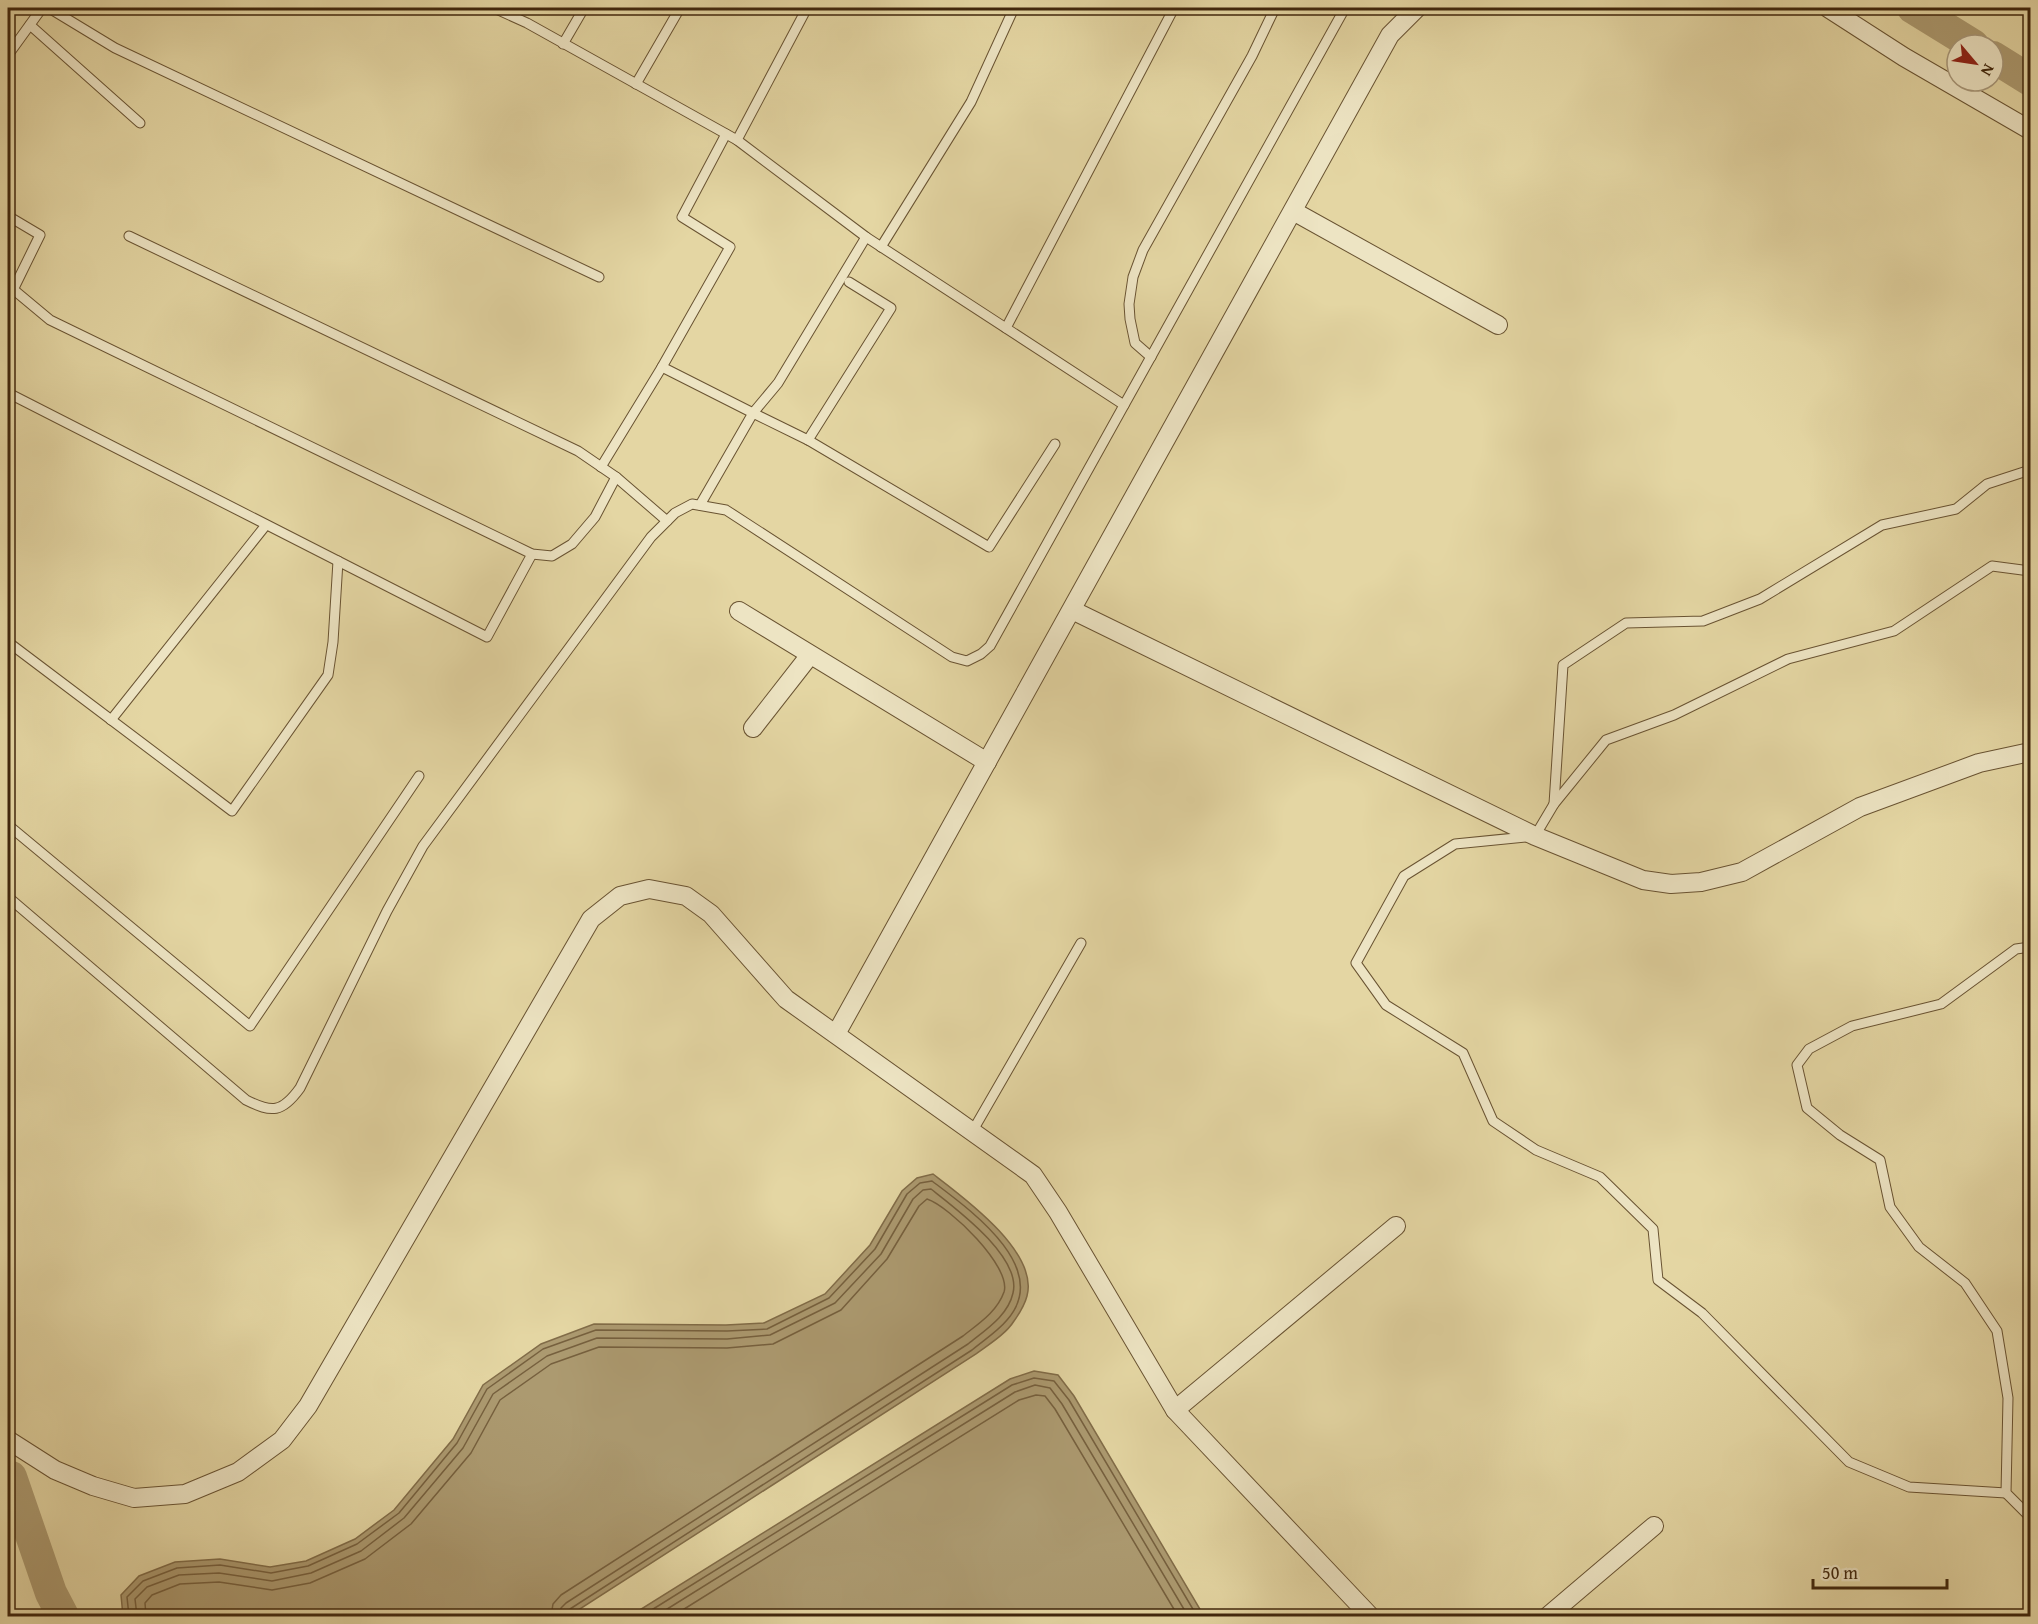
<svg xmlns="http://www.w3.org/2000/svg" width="2038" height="1624" font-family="'Gentium Book Plus',serif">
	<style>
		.water { fill: #ac9a70; stroke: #816c48; stroke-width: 1.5 }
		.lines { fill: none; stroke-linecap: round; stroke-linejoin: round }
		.shore { stroke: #76603e; stroke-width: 1.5 }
		.river { stroke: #ac9a70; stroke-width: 32 }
		.service-casing { stroke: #695332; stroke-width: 11 }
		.minor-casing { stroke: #695332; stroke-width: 20 }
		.path { stroke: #40270d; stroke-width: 3; stroke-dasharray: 4.5 3; stroke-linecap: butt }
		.service { stroke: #ede4c3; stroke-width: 9 }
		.minor { stroke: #ede4c3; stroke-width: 18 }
	</style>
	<rect width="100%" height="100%" fill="#e4d6a3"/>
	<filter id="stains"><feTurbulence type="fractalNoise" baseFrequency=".00333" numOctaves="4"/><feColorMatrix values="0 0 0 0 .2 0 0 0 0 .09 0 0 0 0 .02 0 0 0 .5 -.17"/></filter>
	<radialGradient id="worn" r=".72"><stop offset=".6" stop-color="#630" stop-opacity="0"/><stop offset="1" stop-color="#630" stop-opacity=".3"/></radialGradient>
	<!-- water -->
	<g class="water">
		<path d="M933,1174C963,1197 1039,1252 1027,1296C1025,1304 1019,1314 1014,1321C1006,1334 988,1345 976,1354L569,1616H123L121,1595L139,1576L175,1562L220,1559L270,1567L306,1561L355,1539L394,1510L453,1439L483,1385L541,1344L594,1324L726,1325L764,1323L825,1294L870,1245L902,1191L917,1178Z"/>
		<path d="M1034,1371L1058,1375L1074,1396L1204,1616H630L1010,1379Z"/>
	</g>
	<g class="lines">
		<!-- shore -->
		<g class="shore">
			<path d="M129,1616L127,1597L143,1581L177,1568L220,1565L271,1573L308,1566L357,1544L399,1513L457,1443L487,1389L543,1349L596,1330L727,1331L767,1329L829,1298L875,1249L907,1194L920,1183L932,1181C969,1209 1053,1268 1007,1320C998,1331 984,1340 972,1350L570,1609L567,1616"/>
			<path d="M137,1616L135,1599L147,1587L179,1575L219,1573L272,1581L311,1573L361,1551L404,1518L463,1448L493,1394L547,1356L597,1338L727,1339L770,1335L835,1303L881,1254L913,1199L923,1190L931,1189C955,1208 1022,1257 1013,1293C1008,1316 985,1330 968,1344L566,1603L561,1608L560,1616"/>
			<path d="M146,1616L145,1603L152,1595L180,1584L219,1582L272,1590L310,1583L365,1559L411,1524L471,1453L500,1400L551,1364L599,1347L727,1348L773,1344L841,1310L887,1259L919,1206L927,1199C949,1206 1012,1267 1004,1292C997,1312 978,1324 963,1336L561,1595L553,1604L551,1616"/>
			<path d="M642,1616L1012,1385L1034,1378L1054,1381L1069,1400L1197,1616"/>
			<path d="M656,1616L1015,1392L1035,1385L1050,1388L1062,1404L1188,1616"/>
			<path d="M673,1616L1019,1400L1036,1395L1045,1396L1055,1409L1178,1616"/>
		</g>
		<!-- river -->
		<g class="river">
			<path d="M1913,8L1973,45"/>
			<path d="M1993,57L2030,80"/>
			<path d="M8,1476L11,1477L51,1593L63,1616"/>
		</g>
		<defs>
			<g id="service">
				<path d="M49,8L115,48L599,277"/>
				<path d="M494,8L527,23L737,140L866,237L1124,405"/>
				<path d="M30,25L140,123"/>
				<path d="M563,44L584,8"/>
				<path d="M8,55L42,8"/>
				<path d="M636,84L680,8"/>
				<path d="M737,140L807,8"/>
				<path d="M8,216L40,235L13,290"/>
				<path d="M129,236L578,451L616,477L667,521"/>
				<path d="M881,247L971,102L1014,8"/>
				<path d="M8,285L50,320L532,554L552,556L572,544L595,517L616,477"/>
				<path d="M1006,328L1174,8"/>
				<path d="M1151,357L1135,343L1130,319L1129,304L1133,277L1143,250L1252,56L1275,8"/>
				<path d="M662,367L753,413L778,383L866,237"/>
				<path d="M8,401L12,395L487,637L532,554"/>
				<path d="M808,440L891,308L849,282"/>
				<path d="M601,467L662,367L730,247L682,217L726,134"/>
				<path d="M700,505L753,413L808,440L989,547L1055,444"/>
				<path d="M8,642L232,811L328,675L333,642L338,561"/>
				<path d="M111,720L266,525"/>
				<path d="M1554,804L1563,665L1626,623L1703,621L1760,599L1882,525L1956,509L1987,484L2030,470"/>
				<path d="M8,825L250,1026L419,776"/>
				<path d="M8,897L246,1100C272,1113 282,1113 300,1088L387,911L423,846L651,537L675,513L692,504L726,510L952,657L967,661L981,654L990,646L1345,8"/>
				<path d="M2030,947L2016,949L1941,1004L1852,1026L1809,1049L1797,1065L1807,1108L1840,1135L1880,1160L1890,1207L1919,1247L1965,1283L1997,1331L2008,1398L2006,1493L2030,1517"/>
				<path d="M972,1132L1081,943"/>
				<path d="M2006,1493L1909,1487L1849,1462L1702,1313L1658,1280L1653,1229L1600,1177L1536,1150L1493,1121L1463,1053L1386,1005L1356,963L1404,876L1455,844L1535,836L1554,804L1606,740L1674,715L1788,659L1894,631L1992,566L2030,571"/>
			</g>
			<g id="minor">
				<path d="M1828,8L1904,57L2030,130"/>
				<path d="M1293,211L1498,325"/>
				<path d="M1072,610L1535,836L1643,880L1671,884L1701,882L1742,872L1860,807L1979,763L2030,752"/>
				<path d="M739,611L987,762"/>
				<path d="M753,728L810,655"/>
				<path d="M836,1034L1390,35L1417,8"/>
				<path d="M1175,1410L1396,1226"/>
				<path d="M8,1440L55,1470L93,1486L134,1498L185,1494L238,1472L282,1440L308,1406L591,919L620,896L649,889L686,896L711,914L786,999L1033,1175L1058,1212L1175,1410L1370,1616"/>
				<path d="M1548,1616L1654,1526"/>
			</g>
		</defs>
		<!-- service casing -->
		<use href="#service" class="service-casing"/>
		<!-- minor casing -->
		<use href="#minor" class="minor-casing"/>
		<!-- path -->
		<path class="path" d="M8,1607L17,1616"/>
		<!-- service -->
		<use href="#service" class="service"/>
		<!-- minor -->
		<use href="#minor" class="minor"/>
	</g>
	<!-- margin -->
	<rect width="2038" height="1624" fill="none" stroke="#e4d6a3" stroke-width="30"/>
	<rect x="9" y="9" width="2020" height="1606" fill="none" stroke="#40270d" stroke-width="3"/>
	<rect x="15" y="15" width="2008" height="1594" fill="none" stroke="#40270d" stroke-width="1.5"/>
	<!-- north arrow -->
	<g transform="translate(1975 63) rotate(119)"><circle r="28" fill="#ede4c3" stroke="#a8987a" stroke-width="1.5"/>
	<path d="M0-4.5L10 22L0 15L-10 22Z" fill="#8f2418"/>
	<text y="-9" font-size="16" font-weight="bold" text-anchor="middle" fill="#40270d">N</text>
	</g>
	<!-- scale -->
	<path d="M1813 1579v9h134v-9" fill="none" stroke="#40270d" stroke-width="3"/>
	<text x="1822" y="1579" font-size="18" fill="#40270d" stroke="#ede4c3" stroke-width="4.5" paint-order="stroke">50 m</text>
	<rect width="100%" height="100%" filter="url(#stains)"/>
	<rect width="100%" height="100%" fill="url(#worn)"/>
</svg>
